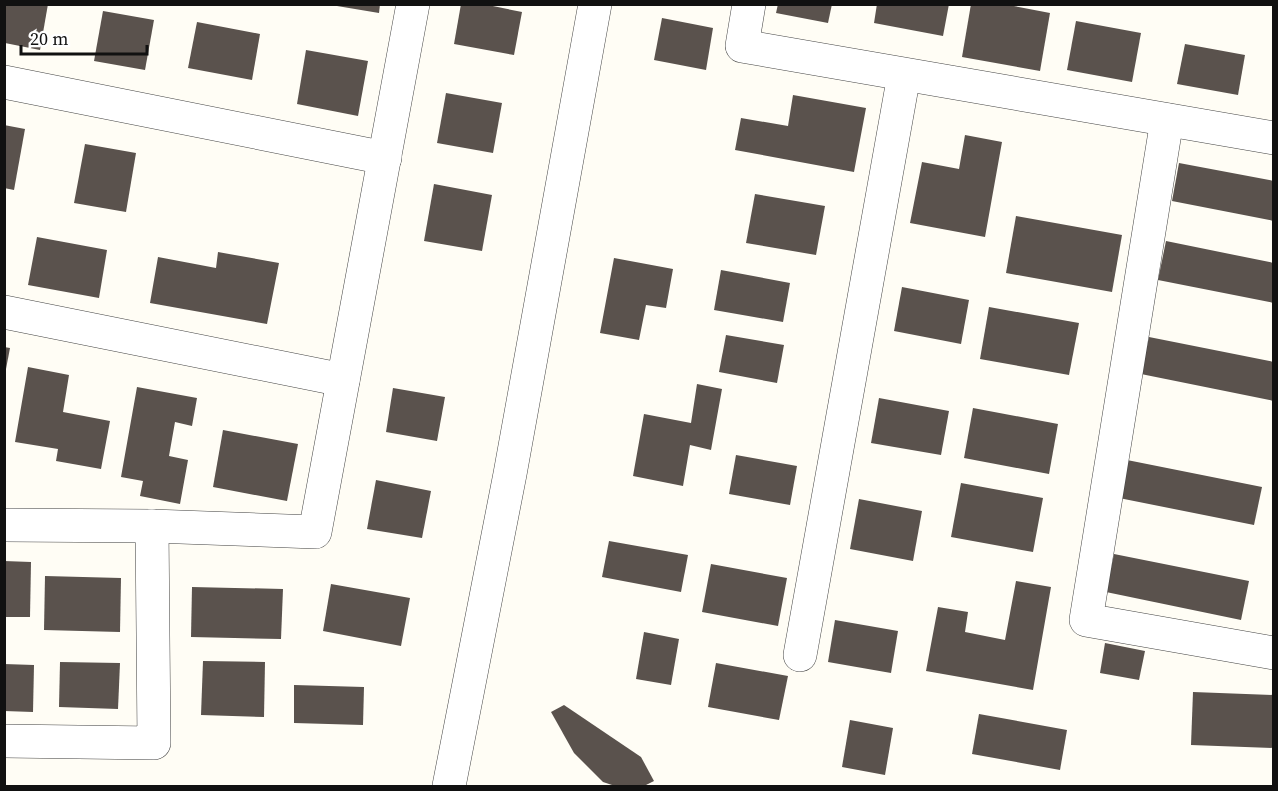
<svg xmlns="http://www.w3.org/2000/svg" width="1278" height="791" font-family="'Source Serif 4',serif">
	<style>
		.building { fill: #5a524d }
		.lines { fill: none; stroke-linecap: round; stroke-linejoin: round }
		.minor-casing { stroke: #444; stroke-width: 34 }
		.tertiary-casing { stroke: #444; stroke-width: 34 }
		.minor { stroke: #fff; stroke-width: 33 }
		.tertiary { stroke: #fff; stroke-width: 33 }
	</style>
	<rect width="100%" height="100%" fill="#fffdf5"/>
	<!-- building -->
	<g class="building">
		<path d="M5,4H48L40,50L5,43Z"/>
		<path d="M337,4H380L379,13L337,6Z"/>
		<path d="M461,4H483L522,12L514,55L454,44Z"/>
		<path d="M778,4H832L828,23L776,13Z"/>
		<path d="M877,4H949L943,36L874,23Z"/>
		<path d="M971,4H1003L1050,13L1040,71L962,57Z"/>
		<path d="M103,11L154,20L145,70L94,61Z"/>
		<path d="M662,18L713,28L706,70L654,60Z"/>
		<path d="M1076,21L1141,33L1132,82L1067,70Z"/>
		<path d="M197,22L260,34L252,80L188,68Z"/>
		<path d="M1185,44L1245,55L1238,95L1177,84Z"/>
		<path d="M306,50L368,61L358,116L297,104Z"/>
		<path d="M446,93L502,103L493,153L437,143Z"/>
		<path d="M793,95L866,108L854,172L735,150L741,118L788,126Z"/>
		<path d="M4,125L25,129L14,190L4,188Z"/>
		<path d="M965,135L1002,142L985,237L910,223L922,162L959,169Z"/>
		<path d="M85,144L136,153L126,212L74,203Z"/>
		<path d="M1179,163L1274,181V221L1172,201Z"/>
		<path d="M434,184L492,195L482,251L424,241Z"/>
		<path d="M755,194L825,206L816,255L746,243Z"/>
		<path d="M1016,216L1122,235L1112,292L1006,273Z"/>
		<path d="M37,237L107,250L99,298L28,285Z"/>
		<path d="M1166,241L1274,263V303L1158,280Z"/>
		<path d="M218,252L279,263L267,324L150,303L158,257L216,268Z"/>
		<path d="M614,258L673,269L666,308L646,305L639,340L600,333Z"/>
		<path d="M721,270L790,283L783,322L714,310Z"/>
		<path d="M902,287L969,300L961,344L894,331Z"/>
		<path d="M989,307L1079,323L1069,375L980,359Z"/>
		<path d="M726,335L784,345L777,383L719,372Z"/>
		<path d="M1149,337L1274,362V401L1141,374Z"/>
		<path d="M4,347L10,348L6,369H4Z"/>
		<path d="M28,367L69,375L63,412L110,421L101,469L56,461L58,449L15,442Z"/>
		<path d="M697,384L722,389L711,450L690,445L683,486L633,476L644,414L691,423Z"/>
		<path d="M137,387L197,398L192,426L175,422L169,456L188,460L180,504L140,496L143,481L121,477Z"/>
		<path d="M393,388L445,397L437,441L386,432Z"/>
		<path d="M879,398L949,411L941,455L871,443Z"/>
		<path d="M973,408L1058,424L1049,474L964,458Z"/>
		<path d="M223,430L298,444L287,501L213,487Z"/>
		<path d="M736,455L797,466L790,505L729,494Z"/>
		<path d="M1127,460L1262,487L1254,525L1119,498Z"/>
		<path d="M376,480L431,491L422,538L367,529Z"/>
		<path d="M961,483L1043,498L1033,552L951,537Z"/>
		<path d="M859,499L922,511L913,561L850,549Z"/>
		<path d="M609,541L688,555L681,592L602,577Z"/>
		<path d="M1114,554L1249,581L1241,620L1106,592Z"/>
		<path d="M4,561L31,562L30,617H4Z"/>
		<path d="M711,564L787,578L778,626L702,612Z"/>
		<path d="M45,576L121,578L120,632L44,630Z"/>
		<path d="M1016,581L1051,587L1033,690L926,671L938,607L968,612L965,632L1005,640Z"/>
		<path d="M331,584L410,598L401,646L323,631Z"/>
		<path d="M192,587L283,589L281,639L191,637Z"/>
		<path d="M835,620L898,631L891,673L828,662Z"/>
		<path d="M644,632L679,639L671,685L636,679Z"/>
		<path d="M1105,643L1145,651L1139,680L1100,673Z"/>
		<path d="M203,661L265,662L264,717L201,715Z"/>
		<path d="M60,662L120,663L118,709L59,707Z"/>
		<path d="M716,663L788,676L779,720L708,707Z"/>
		<path d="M4,664L34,665L33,712L4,711Z"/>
		<path d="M294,685L364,687L363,725L294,723Z"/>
		<path d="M1193,692L1274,695V748L1191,745Z"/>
		<path d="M564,705L641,757L654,781L644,786H615L603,782L574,753L551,712Z"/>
		<path d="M979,714L1067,730L1060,770L972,754Z"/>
		<path d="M850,720L893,728L885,775L842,767Z"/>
	</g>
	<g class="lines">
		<defs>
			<g id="minor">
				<path d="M749,4L742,46L1274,138"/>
				<path d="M4,82L385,158"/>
				<path d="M1167,120L1086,620L1274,653"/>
				<path d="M4,312L343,380"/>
				<path d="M4,525L152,526L315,532L413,4"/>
				<path d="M800,655L904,75"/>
				<path d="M4,741L154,743L152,526"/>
			</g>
			<path id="tertiary" d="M449,786L510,474L595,4"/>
		</defs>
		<!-- minor casing -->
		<use href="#minor" class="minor-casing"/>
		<!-- tertiary casing -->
		<use href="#tertiary" class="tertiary-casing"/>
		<!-- minor -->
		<use href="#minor" class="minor"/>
		<!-- tertiary -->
		<use href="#tertiary" class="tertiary"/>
	</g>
	<!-- border -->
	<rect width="1278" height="791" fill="none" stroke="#111111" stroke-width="12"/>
	<!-- scale -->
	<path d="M21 45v9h126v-9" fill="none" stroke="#111111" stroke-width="3"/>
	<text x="30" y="45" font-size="18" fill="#111111" stroke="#ffffff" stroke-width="4.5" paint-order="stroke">20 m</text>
</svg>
